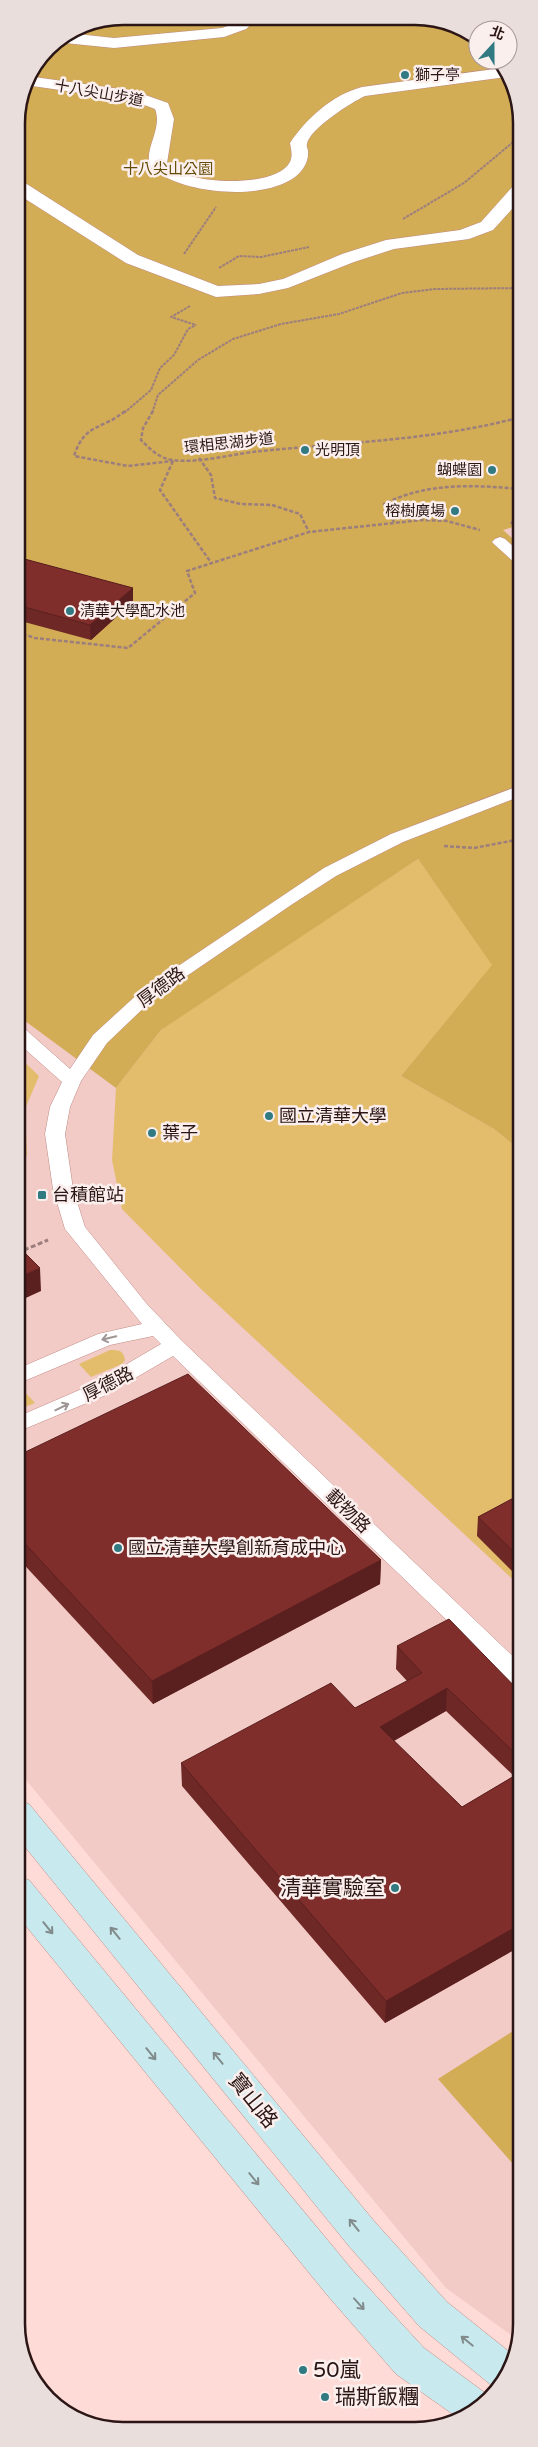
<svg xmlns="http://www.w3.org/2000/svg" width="538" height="2447" font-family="'Varela Round','Noto Sans TC',sans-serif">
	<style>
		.built { fill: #f2cac6 }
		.green { fill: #e3bd6b }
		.forest { fill: #d3ac56 }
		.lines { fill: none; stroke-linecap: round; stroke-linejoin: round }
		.lane-casing { stroke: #c08a85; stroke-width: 1 }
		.street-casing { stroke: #c08a85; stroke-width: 1 }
		.secondary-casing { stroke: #c08a85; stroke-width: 1 }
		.path-far2 { stroke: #9c7f7d; stroke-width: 2; stroke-dasharray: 3 1; stroke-linecap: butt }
		.path-far1 { stroke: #9c7f7d; stroke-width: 2.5; stroke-dasharray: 4 2; stroke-linecap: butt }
		.path { stroke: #9c7f7d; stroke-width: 3; stroke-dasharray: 5 2.5; stroke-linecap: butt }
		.lane { fill: #fff; fill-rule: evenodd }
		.street { fill: #fff; fill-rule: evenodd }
		.secondary { fill: #c8eaee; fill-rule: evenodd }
		.wall { fill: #6e2826; fill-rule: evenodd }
		.shaded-wall { fill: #5a201f }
		.building { fill: #802e2c; stroke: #5a201f }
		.oneway { stroke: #a09696 }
		.oneway2 { stroke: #818b8c }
		.poi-dot { fill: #317a82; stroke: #fbefed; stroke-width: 2 }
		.labels { text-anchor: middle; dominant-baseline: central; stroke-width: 5; stroke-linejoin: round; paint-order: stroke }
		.far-poi-label { font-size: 15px; fill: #2b1615; stroke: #fbefed; text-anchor: start }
		.far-street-label { font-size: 15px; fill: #2b1615; stroke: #fbefed }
		.far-park-label { font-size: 15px; fill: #654b03; stroke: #fbefed }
		.street-label { font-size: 18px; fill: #2b1615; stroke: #fbefed }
		.poi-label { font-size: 18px; fill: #2b1615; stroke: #fbefed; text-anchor: start }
		.near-poi-label { font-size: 21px; fill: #2b1615; stroke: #fbefed; text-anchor: start }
		.near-street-label { font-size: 21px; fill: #2b1615; stroke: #fbefed }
		.rim { fill: none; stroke: #2b1615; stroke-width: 2.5 }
	</style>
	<rect width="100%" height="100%" fill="#ffdbd7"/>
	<!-- built -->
	<path class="built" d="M521,203L522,2331L518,2340L446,2288L17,1769V461L41,463Z"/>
	<!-- green -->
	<g class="green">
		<path d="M418,859L493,965L401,1076L494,1129L521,1151V1587L200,1288L122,1209L112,1160L116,1088L161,1030L209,996Z"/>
		<path d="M17,1055L39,1076L25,1109L27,1156L17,1161Z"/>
		<path d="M110,1350C119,1350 123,1350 125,1360L122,1364L91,1377L79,1364Z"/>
		<path d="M21,1388L35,1403L17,1410V1390Z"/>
	</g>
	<!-- forest -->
	<g class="forest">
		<path d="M123,16L436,18L478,42V60H499L521,109V525L503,530L521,546V1151L494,1129L401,1076L492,965L418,859L161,1030L116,1088L17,1015L16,116L27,76L48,47L82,24Z"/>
		<path d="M521,2026V2173L438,2079Z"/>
	</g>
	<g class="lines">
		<defs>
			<g id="lane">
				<path d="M500,537L505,539L521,553V566L516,564L495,545L492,542L495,539Z"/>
				<path d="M521,785V796L403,842L336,876L291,905L153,999L107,1043L81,1081L70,1107L65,1134L73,1189L85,1227L146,1303L181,1340L521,1664V1687L513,1684L173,1356L106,1395L17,1432V1417L91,1385L161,1344L153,1336L110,1345L17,1384V1369L98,1334L142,1324L65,1229L53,1189L45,1134L50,1107L62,1082L17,1042V1026L24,1028L70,1069L93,1035L141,991L324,868L391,834Z"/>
			</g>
			<g id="street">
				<path d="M242,17H259L246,29L224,37L114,48L55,42L68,33L114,38L222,28L236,23Z"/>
				<path d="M502,68L506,77L365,96C352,102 309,129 307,144C306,146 308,149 308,151C309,161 303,171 295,177C264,200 193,194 162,175C158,173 151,170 150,165C144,149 163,128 155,109L131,100L25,85L27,76L134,91L168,103L174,119L167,163C175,169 184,175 194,177C216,183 278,185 290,162C293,156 291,149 290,143C307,118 332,95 362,87Z"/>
				<path d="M16,180L22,181L138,255L218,286L259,284L283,279L342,254L386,240L460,230L481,222L515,184L521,183V199L493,230L469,239L394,249L354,262L288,288L259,294L216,297L126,263L16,193Z"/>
			</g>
			<g id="secondary">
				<path d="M17,1800L29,1804L374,2221L447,2302L512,2354L498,2387L491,2385L419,2326L348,2245L17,1837Z"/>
				<path d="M17,1876L29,1880L354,2272L424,2348L492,2398L461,2420L396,2374L328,2296L17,1915Z"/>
			</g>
		</defs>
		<!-- lane casing -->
		<use href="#lane" class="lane-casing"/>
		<!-- street casing -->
		<use href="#street" class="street-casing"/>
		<!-- secondary casing -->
		<use href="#secondary" class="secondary-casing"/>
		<!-- path-far2 -->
		<g class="path-far2">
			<path d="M403,219L464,183L518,138H521"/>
			<path d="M184,254L216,207"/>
			<path d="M219,268L239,256L261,257L309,247"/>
			<path d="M190,306L171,317L196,325"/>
			<path d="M124,413L151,390L160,368L174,355L188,329L196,325"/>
			<path d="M152,413L158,395L198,360L233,339L281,324L339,314L402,293L435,289L521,288"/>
		</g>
		<!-- path-far1 -->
		<g class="path-far1">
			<path d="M125,411C103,430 85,422 74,456L128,466L173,461"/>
			<path d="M153,411L143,428L141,440C150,449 159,458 172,460C199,464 235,453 262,451C350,442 436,440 521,417"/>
			<path d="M199,458L211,475L215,498L241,504L272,505L300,514L309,532"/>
			<path d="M173,461L160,490L212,564"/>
			<path d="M394,522L384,504C428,482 473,485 521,489"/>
			<path d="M511,524L521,508"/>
			<path d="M17,632L35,638L128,648L195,593L187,571L309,532L422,520L447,521L480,530"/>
			<path d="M444,846L474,848L521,839"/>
		</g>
		<!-- path -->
		<path class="path" d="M17,1253L48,1240"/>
		<!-- lane -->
		<use href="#lane" class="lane"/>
		<!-- street -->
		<use href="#street" class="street"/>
		<!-- secondary -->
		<use href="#secondary" class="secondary"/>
	</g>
	<!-- wall -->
	<g class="wall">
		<path d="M17,557L133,588V602L91,640L17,620Z"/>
		<path d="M17,1456L381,1560L380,1584L153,1704L17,1557Z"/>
		<path d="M521,1494V1580L477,1536L478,1517Z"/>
		<path d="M397,1646L521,1693V1946L385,2023L182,1786L181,1763L355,1708L407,1681L396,1669ZM446,1711L514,1776L462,1807L394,1741Z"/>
	</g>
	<!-- shaded-wall -->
	<g class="shaded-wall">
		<path d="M133,588V602L91,640L90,625Z"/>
		<path d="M40,1268L41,1291L17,1302V1278Z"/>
		<path d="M381,1560L380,1584L153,1704L152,1681Z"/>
		<path d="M447,1688L446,1711L379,1749L380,1727Z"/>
		<path d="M521,1924V1946L385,2023L386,2001Z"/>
	</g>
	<!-- building -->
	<g class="building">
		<path d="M17,557L133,588L90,625L17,605Z"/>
		<path d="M17,1245L40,1268L17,1278Z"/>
		<path d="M188,1374L381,1560L152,1681L17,1535V1456Z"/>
		<path d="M521,1494V1559L478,1517Z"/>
		<path d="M449,1619L521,1693V1759L447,1688L380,1727L462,1807L521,1772V1924L386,2001L181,1763L331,1683L355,1708L422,1673L397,1646Z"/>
	</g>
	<!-- one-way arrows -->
	<defs><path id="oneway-shaft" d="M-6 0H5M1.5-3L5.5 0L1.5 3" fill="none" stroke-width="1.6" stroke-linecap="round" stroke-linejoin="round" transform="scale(1.25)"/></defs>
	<g class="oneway">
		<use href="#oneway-shaft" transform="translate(109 1338) rotate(166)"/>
		<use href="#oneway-shaft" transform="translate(62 1407) rotate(-26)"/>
	</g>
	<g class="oneway2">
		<use href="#oneway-shaft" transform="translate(48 1928) rotate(51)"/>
		<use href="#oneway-shaft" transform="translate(115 1933) rotate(-129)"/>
		<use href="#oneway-shaft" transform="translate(151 2054) rotate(51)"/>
		<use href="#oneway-shaft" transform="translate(218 2058) rotate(-129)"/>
		<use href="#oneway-shaft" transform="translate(254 2179) rotate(51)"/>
		<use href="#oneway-shaft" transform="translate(354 2225) rotate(-129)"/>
		<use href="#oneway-shaft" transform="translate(359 2304) rotate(48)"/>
		<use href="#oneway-shaft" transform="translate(467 2341) rotate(-141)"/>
	</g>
	<!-- markers -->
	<g class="poi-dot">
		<circle cx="405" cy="75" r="5"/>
		<circle cx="305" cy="450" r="5"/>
		<circle cx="492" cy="470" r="5"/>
		<circle cx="455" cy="511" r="5"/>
		<circle cx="70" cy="611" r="5"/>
		<circle cx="269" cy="1116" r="5"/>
		<circle cx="152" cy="1133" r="5"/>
		<rect x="37" y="1190" width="10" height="10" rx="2.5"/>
		<circle cx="118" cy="1548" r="5"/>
		<circle cx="395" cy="1888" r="5"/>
		<circle cx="303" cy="2370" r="5"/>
		<circle cx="325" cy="2397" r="5"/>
	</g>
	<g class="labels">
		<!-- far-poi labels -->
		<g class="far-poi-label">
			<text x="415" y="75">獅子亭</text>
			<text x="315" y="450">光明頂</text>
			<text x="482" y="470" text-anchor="end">蝴蝶園</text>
			<text x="445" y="511" text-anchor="end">榕樹廣場</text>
			<text x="80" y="611">清華大學配水池</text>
		</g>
		<!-- far-street labels -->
		<g class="far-street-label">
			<text transform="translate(99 93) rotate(10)">十八尖山步道</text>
			<text transform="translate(229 443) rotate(-6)">環相思湖步道</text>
		</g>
		<!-- far-park labels -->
		<g class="far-park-label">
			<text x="168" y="169">十八尖山公園</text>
		</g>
		<!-- street labels -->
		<g class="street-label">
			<text transform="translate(161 987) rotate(-37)">厚德路</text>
			<text transform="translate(108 1384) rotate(-27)">厚德路</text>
			<text transform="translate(348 1511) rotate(44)">載物路</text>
		</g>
		<!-- poi labels -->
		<g class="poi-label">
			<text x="279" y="1116">國立清華大學</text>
			<text x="162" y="1133">葉子</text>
			<text x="52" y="1195">台積館站</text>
			<text x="128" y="1548">國立清華大學創新育成中心</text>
		</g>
		<!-- near-poi labels -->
		<g class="near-poi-label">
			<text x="385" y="1888" text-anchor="end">清華實驗室</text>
			<text x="313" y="2370">50嵐</text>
			<text x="335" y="2397">瑞斯飯糰</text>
		</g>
		<!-- near-street labels -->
		<g class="near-street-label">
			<text transform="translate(253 2101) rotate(51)">寶山路</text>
		</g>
	</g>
	<!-- crop -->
	<path d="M0 0H538V2447H0ZM123 25H415A98 98 0 0 1 513 123V2324A98 98 0 0 1 415 2422H123A98 98 0 0 1 25 2324V123A98 98 0 0 1 123 25Z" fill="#eadedc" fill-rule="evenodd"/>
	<path class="rim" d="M123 25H415A98 98 0 0 1 513 123V2324A98 98 0 0 1 415 2422H123A98 98 0 0 1 25 2324V123A98 98 0 0 1 123 25Z"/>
	<!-- north arrow -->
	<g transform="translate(493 45) rotate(21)"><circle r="24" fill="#fbefed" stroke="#a89897"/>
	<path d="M0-4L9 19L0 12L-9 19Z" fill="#317a82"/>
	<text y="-8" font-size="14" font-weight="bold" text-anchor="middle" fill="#2b1615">北</text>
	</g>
</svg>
